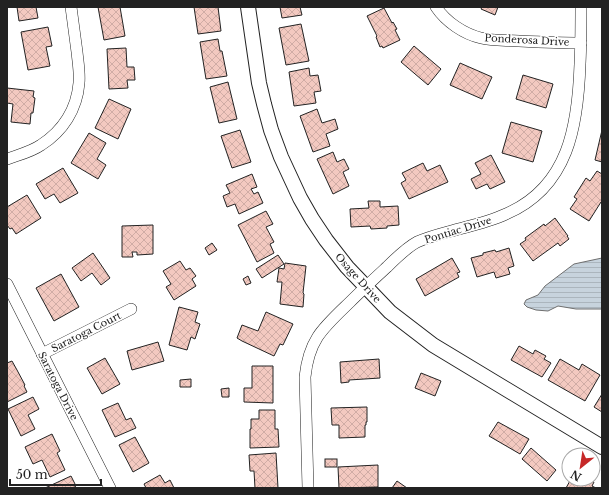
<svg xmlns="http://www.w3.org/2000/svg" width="609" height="495" font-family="'Libre Baskerville',serif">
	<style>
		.water { fill: url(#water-rules); stroke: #6f6f6f }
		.building { fill: url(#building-cross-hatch); stroke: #222 }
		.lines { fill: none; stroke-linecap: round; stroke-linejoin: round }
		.minor-casing { stroke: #222; stroke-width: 12 }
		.tertiary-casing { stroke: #222; stroke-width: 16 }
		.minor { stroke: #fff; stroke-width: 11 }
		.tertiary { stroke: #fff; stroke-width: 14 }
		.labels { text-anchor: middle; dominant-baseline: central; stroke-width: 3; stroke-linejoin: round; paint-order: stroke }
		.street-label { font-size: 10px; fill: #222; stroke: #fff }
	</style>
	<defs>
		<pattern id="water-rules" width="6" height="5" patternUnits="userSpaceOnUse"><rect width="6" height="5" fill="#c7d3dd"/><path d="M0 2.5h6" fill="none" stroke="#abb5bd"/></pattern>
		<pattern id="building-cross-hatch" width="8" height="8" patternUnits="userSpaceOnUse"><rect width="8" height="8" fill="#f3c9c0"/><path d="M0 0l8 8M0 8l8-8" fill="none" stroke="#d0aca5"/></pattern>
	</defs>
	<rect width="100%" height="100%" fill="#fff"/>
	<!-- water -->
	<path class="water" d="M602,258V309H576L558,306L548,311L536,310L527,307L524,304L526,300L538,295L545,286L574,264Z"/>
	<!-- building -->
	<g class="building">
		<path d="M17,7H36L38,18L19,21Z"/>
		<path d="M98,7H120L125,36L104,40Z"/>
		<path d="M194,7H218L221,31L198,34Z"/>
		<path d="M280,7H300L302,15L282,18Z"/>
		<path d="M482,7H498L495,15L481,9Z"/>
		<path d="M384,8L392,23L393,22L397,29L395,30L400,40L383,48L382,46L380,47L376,37L377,36L367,16Z"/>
		<path d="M301,24L309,61L286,65L279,28Z"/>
		<path d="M48,27L52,46L46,47L50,66L28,70L21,32Z"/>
		<path d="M218,39L220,51H222L227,76L206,79L200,42Z"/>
		<path d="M414,46L441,69L428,85L401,62Z"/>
		<path d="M126,48L127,67H134L135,80H127L128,88L109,89L107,49Z"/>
		<path d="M460,63L492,77L482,99L450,85Z"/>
		<path d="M309,68L310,76L318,75L321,91L314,92L316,103L294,106L289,72Z"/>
		<path d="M523,75L553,84L546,108L516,99Z"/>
		<path d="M228,82L237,119L219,123L210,87Z"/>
		<path d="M7,88L34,91L33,97L35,98L33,113H31L30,124L11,122L13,104L7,103Z"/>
		<path d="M109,99L131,109L118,139L95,128Z"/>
		<path d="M317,109L322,123L335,119L338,129L326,134L330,146L313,152L300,116Z"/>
		<path d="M511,122L542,131L533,162L502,153Z"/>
		<path d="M240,130L251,162L232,168L221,136Z"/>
		<path d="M602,130V162L595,160Z"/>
		<path d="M89,133L106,143L97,159L106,165L98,179L71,163Z"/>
		<path d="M333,152L337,162L344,159L349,169L343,172L349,186L333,194L317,159Z"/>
		<path d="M491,155L505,182L490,189L487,184L476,189L471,179L481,174L475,163Z"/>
		<path d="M423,163L427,171L440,165L448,182L409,199L401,183L406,180L402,173Z"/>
		<path d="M63,168L78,193L60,203L54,194L45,199L36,184Z"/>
		<path d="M597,171L602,174V203L601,202L589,221L570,209L577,199L574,197L586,178L590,181Z"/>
		<path d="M252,174L257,187L251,189L254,194L258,192L263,203L239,214L235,204L227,207L223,196L230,193L226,185Z"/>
		<path d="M27,195L41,218L16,234L12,228L10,229L7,225V207Z"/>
		<path d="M368,201H380V207L398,206L399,225L387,226V228L371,229L370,226L351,227L350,209L369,208Z"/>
		<path d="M266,211L273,224L266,227L274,242L270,244L274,253L257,262L238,225Z"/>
		<path d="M555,218L568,236H567L569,239L560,246L558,243L533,261L520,244L526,240L525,238L544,224L545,226Z"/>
		<path d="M153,225V254L137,255V252H132L133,257H122V226Z"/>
		<path d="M212,243L217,250L209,255L205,248Z"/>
		<path d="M509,248L514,266L508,268L510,274L496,278L494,272L477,277L471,258L483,255V253L495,250L496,252Z"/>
		<path d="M93,253L110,278L101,285L92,273L81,281L72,268Z"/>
		<path d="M278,255L284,264L262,278L256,269Z"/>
		<path d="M452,258L460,272L457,273L459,277L425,296L416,279Z"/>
		<path d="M180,261L186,270L190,268L196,276L192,279L196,286L174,300L166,287L171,284L163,271Z"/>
		<path d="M285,263L306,266L303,293L304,294L303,307L280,304L282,282H277L279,268L284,269Z"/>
		<path d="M61,274L79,307L54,321L36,288Z"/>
		<path d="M248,276L251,283L246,285L243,279Z"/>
		<path d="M179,307L198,312L195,322L200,324L195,339L191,337L187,350L169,345Z"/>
		<path d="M266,312L293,324L283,345L280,344L274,356L242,341L237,338L242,325L258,331Z"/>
		<path d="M158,342L164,361L132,370L127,351Z"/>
		<path d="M519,346L533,354L535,350L546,356L544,359L551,363L542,377L511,360Z"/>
		<path d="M105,358L120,384L102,394L87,368Z"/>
		<path d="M379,359L380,378L349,380V382L341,383L340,362Z"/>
		<path d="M560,359L579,370L582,364L600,375L585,401L548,380Z"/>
		<path d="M12,361L17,370L25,385L24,386L27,392L7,402V363Z"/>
		<path d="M252,366H273V403L244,402V388H252Z"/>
		<path d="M421,373L441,381L435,396L415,388Z"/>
		<path d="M191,379V387H180V380Z"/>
		<path d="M229,388V397H222L221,389Z"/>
		<path d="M602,394V412L594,407Z"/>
		<path d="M33,397L39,409L28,415L35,429L21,436L8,409Z"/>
		<path d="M118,403L126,420L131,418L136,428L115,437L102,410Z"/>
		<path d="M367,407V422H366V425H365V437L339,438V425H332L331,408Z"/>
		<path d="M259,410H275V429H278L279,447L250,448V429H251V419H259Z"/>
		<path d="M498,422L529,439L520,454L489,436Z"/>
		<path d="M52,434L60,451L57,453L65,470L50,477L42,460L33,464L25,447Z"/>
		<path d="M135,437L149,463L133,472L119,445Z"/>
		<path d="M531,448L556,470L547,481L522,459Z"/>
		<path d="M276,453L278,488H255L254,471H250L249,455Z"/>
		<rect x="325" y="459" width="12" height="8"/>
		<path d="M378,465V487L339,488L338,467Z"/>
		<path d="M160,475L165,483L170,480L174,488H146L144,484Z"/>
		<path d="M71,476L76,486L73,488H45Z"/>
		<path d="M571,479H590L594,482L592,486L596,488H566Z"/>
		<path d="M397,481L407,488H392Z"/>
	</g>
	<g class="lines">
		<defs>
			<g id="minor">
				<path d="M436,7C446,22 464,34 481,38C493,41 506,40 519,41C539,42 560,43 581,43"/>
				<path d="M7,159C18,155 31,152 41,145C63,131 77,109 79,83C80,73 78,62 77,52C75,37 73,22 71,7"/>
				<path d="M7,284L110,488"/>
				<path d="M42,354L131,309"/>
				<path d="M308,488L305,377C309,339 323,328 350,302C362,290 374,279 387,267C396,258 406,248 417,242C428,237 440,234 451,231C470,226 489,222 506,214C569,187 578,125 580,64C581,45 581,26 581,7"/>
			</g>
			<path id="tertiary" d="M248,7L259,83L264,104L271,130L281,157L300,198L312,219L326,240L347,267L390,312L433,345L602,447"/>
		</defs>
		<!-- minor casing -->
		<use href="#minor" class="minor-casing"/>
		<!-- tertiary casing -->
		<use href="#tertiary" class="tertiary-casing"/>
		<!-- minor -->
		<use href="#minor" class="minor"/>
		<!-- tertiary -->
		<use href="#tertiary" class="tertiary"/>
	</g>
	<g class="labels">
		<!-- street labels -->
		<g class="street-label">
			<text transform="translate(527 40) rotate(3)">Ponderosa Drive</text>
			<text transform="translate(458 230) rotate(-17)">Pontiac Drive</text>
			<text transform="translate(358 278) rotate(48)">Osage Drive</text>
			<text transform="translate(86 332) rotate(-27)">Saratoga Court</text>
			<text transform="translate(58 386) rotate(63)">Saratoga Drive</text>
		</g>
	</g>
	<!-- border -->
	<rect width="609" height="495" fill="none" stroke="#222222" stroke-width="16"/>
	<!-- north arrow -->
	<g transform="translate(581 467) rotate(210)"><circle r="19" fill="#ffffff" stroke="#a7a7a7"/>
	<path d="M0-3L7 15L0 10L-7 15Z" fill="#c62828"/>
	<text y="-6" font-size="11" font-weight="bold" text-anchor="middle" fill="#222222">N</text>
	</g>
	<!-- scale -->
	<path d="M10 479v6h91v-6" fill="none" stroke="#222222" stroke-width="2"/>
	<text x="16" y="479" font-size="12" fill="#222222" stroke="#ffffff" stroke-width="3" paint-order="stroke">50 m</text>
</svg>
